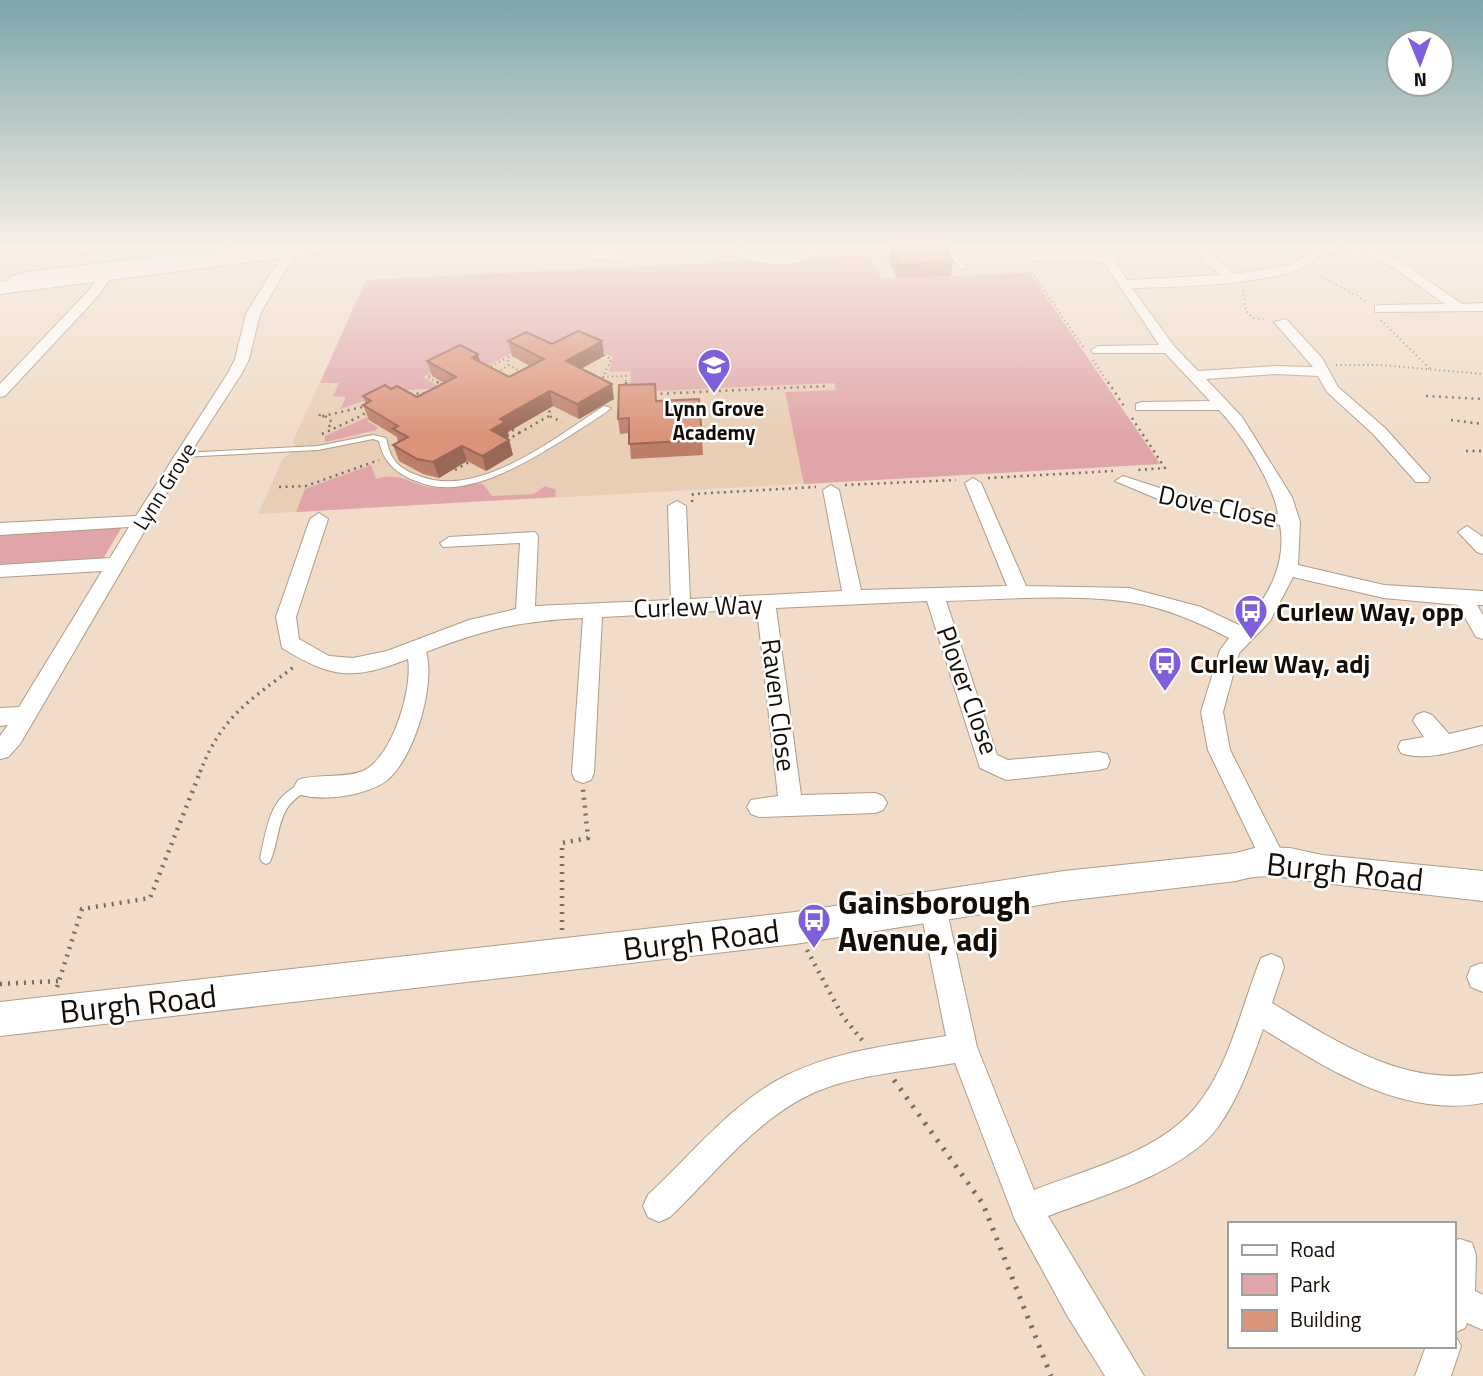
<svg xmlns="http://www.w3.org/2000/svg" width="1483" height="1376" font-family="'Titillium Web',sans-serif">
	<style>
		.built { fill: #e8ceb4 }
		.green { fill: #e0a5a9 }
		.lines { fill: none; stroke-linecap: round; stroke-linejoin: round }
		.service-casing { stroke: #af9c89; stroke-width: 2 }
		.minor-casing { stroke: #af9c89; stroke-width: 2 }
		.tertiary-casing { stroke: #af9c89; stroke-width: 2 }
		.trunk-casing { stroke: #af9c89; stroke-width: 2 }
		.path-far4 { stroke: #786b5e; stroke-width: 2; stroke-dasharray: 1 3.5; stroke-linecap: butt }
		.path-far3 { stroke: #786b5e; stroke-width: 2.5; stroke-dasharray: 2 4.5; stroke-linecap: butt }
		.path-far2 { stroke: #786b5e; stroke-width: 3.5; stroke-dasharray: 2 5; stroke-linecap: butt }
		.path-far1 { stroke: #786b5e; stroke-width: 4.5; stroke-dasharray: 2 6; stroke-linecap: butt }
		.path { stroke: #786b5e; stroke-width: 5; stroke-dasharray: 2.5 8; stroke-linecap: butt }
		.service { fill: #fff; fill-rule: evenodd }
		.minor { fill: #fff; fill-rule: evenodd }
		.tertiary { fill: #fff; fill-rule: evenodd }
		.trunk { fill: #fff; fill-rule: evenodd }
		.wall { fill: #bc7e69 }
		.shaded-wall { fill: #996755 }
		.building { fill: #db937a; stroke: #996755; stroke-width: 2 }
		.labels { text-anchor: middle; dominant-baseline: central; stroke-width: 5; stroke-linejoin: round; paint-order: stroke }
		.far-poi-label { font-size: 21px; font-weight: bold; fill: #140e07; stroke: #fff }
		.far-street-label { font-size: 21px; fill: #140e07; stroke: #fff }
		.street-label { font-size: 26px; fill: #140e07; stroke: #fff }
		.poi-label { font-size: 26px; font-weight: bold; fill: #140e07; stroke: #fff; text-anchor: start }
		.near-street-label { font-size: 32px; fill: #140e07; stroke: #fff }
		.near-poi-label { font-size: 32px; font-weight: bold; fill: #140e07; stroke: #fff; text-anchor: start }
	</style>
	<rect width="100%" height="100%" fill="#f0dcc8"/>
	<!-- built -->
	<path class="built" d="M869,255L882,279L1030,273L1160,464L258,514L283,458L289,455L294,446L293,441L366,280Z"/>
	<!-- green -->
	<g class="green">
		<path d="M869,255L882,279L1030,273L1160,464L804,484L785,392L836,390L834,383L631,392L630,371L609,372L613,357L585,343L561,346L531,343L485,367L464,357L423,377L442,388L393,391L340,409L346,397L333,396L339,383H320L366,280Z"/>
		<path d="M372,415L375,416L367,421L378,427L376,430L325,442V436Z"/>
		<path d="M371,465L376,479C407,471 410,488 439,488C454,488 468,483 483,484L492,496L534,494L545,486L556,490L555,497L296,512L305,489Z"/>
		<path d="M122,527L101,562L0,568V533Z"/>
	</g>
	<g class="lines">
		<defs>
			<g id="service">
				<path d="M437,245H443V256L438,255Z"/>
				<path d="M933,254H954L966,268L961,269L950,257H935L933,256Z"/>
				<path d="M604,406L611,408C599,418 584,426 571,435C534,458 473,497 428,485C423,484 417,481 413,480C395,472 383,461 379,441L373,439L318,450L181,457L177,455L181,453L318,446L373,435L386,438C388,445 389,452 393,458C399,468 409,472 419,476C479,500 556,437 604,406Z"/>
				<path d="M306,782L310,784L312,787L310,790C275,805 282,833 270,862L266,864L262,862L260,858C268,824 269,795 306,782Z"/>
			</g>
			<g id="minor">
				<path d="M56,245L86,246L92,250L86,254L64,253Z"/>
				<path d="M255,245H290L284,249L27,280L9,290L3,286L11,276L27,272Z"/>
				<path d="M595,245H610L626,256L620,260L591,259L587,252Z"/>
				<path d="M717,245C748,245 772,263 804,252V245H816V254C792,272 739,264 717,245Z"/>
				<path d="M1094,245H1106L1127,280L1221,275L1207,264L1193,245H1205L1215,258L1235,274L1291,264L1308,255L1312,245L1368,251L1374,245L1474,247L1468,251L1386,250L1379,253L1399,260L1462,304L1483,303V311L1375,312V306L1380,305L1445,304L1391,266L1370,258L1321,252C1309,286 1166,287 1132,288L1174,346L1198,371L1275,366L1313,367L1274,322L1286,319L1322,358L1338,387L1385,428L1430,478L1428,482H1416L1373,434L1327,392L1318,376L1275,374L1206,379L1242,417L1292,497L1300,522L1298,565L1384,585L1483,591V605H1477L1483,615V639L1476,637L1458,605L1384,598L1293,577L1270,621L1239,653L1223,712L1230,750L1286,860L1283,868L1274,871L1265,868L1208,750L1201,712L1220,650L1229,638C1198,622 1164,607 1129,602C1072,594 1003,599 946,601L997,755L1008,760L1099,752L1107,754L1110,761L1107,768L1099,770L1006,780L980,768L927,601L776,608L801,795L875,793L883,796L887,803L883,810L875,813L759,817L751,814L747,807L751,800L778,796L757,609L602,617L594,773L591,780L583,783L575,780L572,773L583,618C519,621 486,629 426,652C436,684 414,760 386,781C365,796 322,802 298,794L294,787L298,780C318,773 342,779 363,771C392,758 413,689 408,659C352,681 332,678 282,648L276,617L310,519L319,513L328,519L296,617L299,639L329,656L353,658L387,651L469,620L516,609L520,543L443,547L440,543L449,537L535,532L538,536L535,606L671,600L668,506L677,501L686,506L690,599L842,591L823,490L831,485L839,490L861,590L1007,586L965,483L973,478L981,483L1026,586L1129,588L1201,607L1241,626C1268,599 1287,564 1280,525L1165,502L1115,481L1123,476L1175,493L1278,514C1273,482 1241,433 1219,410H1136V404L1141,402L1210,401L1165,353H1093L1091,350L1098,346L1159,345L1104,262L1034,261L1028,257L1034,253L1100,254Z"/>
				<path d="M286,249L296,252L260,314L249,359L242,373L189,455L20,744L8,757L0,759V736L8,725L0,726V708L19,707L102,571L0,577V565L110,558L129,527L0,535V523L136,516L228,373L235,359L246,314Z"/>
				<path d="M103,271L113,274L99,295L5,396L0,397V384L90,289Z"/>
				<path d="M1467,526L1483,537V554L1477,552L1458,532Z"/>
				<path d="M1424,712L1432,715L1449,734L1483,726V744C1459,750 1426,762 1401,753L1398,747L1401,741L1424,737L1413,721L1416,715Z"/>
				<path d="M933,895L942,898L946,907L977,1047L1034,1190C1087,1169 1157,1153 1195,1108C1230,1066 1241,1007 1261,958L1271,954L1281,958L1284,967L1272,1003C1337,1042 1405,1088 1483,1073V1103C1403,1118 1329,1070 1263,1029C1251,1062 1239,1098 1218,1127C1185,1172 1099,1197 1048,1216L1144,1376H1105L1068,1317L1015,1220L955,1063C907,1072 851,1074 807,1096C754,1122 713,1176 670,1217L659,1222L648,1217L643,1206L648,1195C691,1155 732,1103 785,1076C835,1051 892,1045 946,1036L920,907L924,898Z"/>
				<path d="M1481,963L1483,964V992L1471,987L1467,977L1471,967Z"/>
				<path d="M1460,1239L1472,1243L1476,1255L1475,1291L1483,1295V1330L1467,1323L1465,1328L1454,1333L1461,1346L1451,1376H1415L1426,1346H1453V1241Z"/>
			</g>
			<path id="tertiary" d="M1258,847L1290,848L1322,855L1483,871V901C1433,895 1382,890 1332,884C1298,881 1271,870 1236,881L1064,901L795,944L0,1036V1002L795,912L1064,871L1236,853Z"/>
			<path id="trunk" d="M294,245H346L337,251L0,294V282Z"/>
		</defs>
		<!-- service casing -->
		<use href="#service" class="service-casing"/>
		<!-- minor casing -->
		<use href="#minor" class="minor-casing"/>
		<!-- tertiary casing -->
		<use href="#tertiary" class="tertiary-casing"/>
		<!-- trunk casing -->
		<use href="#trunk" class="trunk-casing"/>
		<!-- path-far4 -->
		<g class="path-far4">
			<path d="M922,245L932,246"/>
			<path d="M106,249L139,245"/>
			<path d="M963,250L1015,247L1021,256"/>
			<path d="M891,266H886L883,256H892"/>
			<path d="M1029,268L1084,348"/>
			<path d="M1313,272L1368,302"/>
			<path d="M1243,290L1246,311L1254,318L1267,320"/>
			<path d="M1381,320L1431,370"/>
			<path d="M601,352L611,360L601,381"/>
			<path d="M513,355L507,358L509,365L522,372"/>
			<path d="M1093,360L1109,384"/>
			<path d="M1336,365H1381L1483,374"/>
			<path d="M487,368L507,358"/>
			<path d="M497,373L509,365"/>
			<path d="M434,374L427,377L441,384"/>
			<path d="M603,377L626,376V384"/>
		</g>
		<!-- path-far3 -->
		<g class="path-far3">
			<path d="M437,382L445,386"/>
			<path d="M626,382V389"/>
			<path d="M1108,382L1126,409"/>
			<path d="M410,394L426,393"/>
			<path d="M654,394L827,386"/>
			<path d="M1426,396L1483,399"/>
			<path d="M550,404L549,416L562,422"/>
			<path d="M320,414L319,417L367,406"/>
			<path d="M325,416L332,422L327,430"/>
			<path d="M1132,418L1165,468L1138,470"/>
			<path d="M1451,420L1483,424"/>
			<path d="M519,433L549,416"/>
			<path d="M322,434L363,415L367,410"/>
			<path d="M507,440L519,433L510,429"/>
			<path d="M1466,451H1483"/>
			<path d="M455,470L473,460"/>
			<path d="M988,478L1113,471"/>
			<path d="M845,485L956,480"/>
			<path d="M279,487L306,486L379,460"/>
			<path d="M692,502L693,494L816,487"/>
		</g>
		<!-- path-far2 -->
		<path class="path-far2" d="M200,772C222,716 249,701 295,666"/>
		<!-- path-far1 -->
		<g class="path-far1">
			<path d="M562,930V843L588,838L583,789"/>
			<path d="M807,950L843,1017L863,1041"/>
			<path d="M0,984L58,981"/>
			<path d="M57,987L82,909L150,898L201,770"/>
		</g>
		<!-- path -->
		<path class="path" d="M894,1080L983,1204L1051,1376"/>
		<!-- service -->
		<use href="#service" class="service"/>
		<!-- minor -->
		<use href="#minor" class="minor"/>
		<!-- tertiary -->
		<use href="#tertiary" class="tertiary"/>
		<!-- trunk -->
		<use href="#trunk" class="trunk"/>
	</g>
	<!-- wall -->
	<g class="wall">
		<path d="M891,246L953,262L951,276L897,278L889,260Z"/>
		<path d="M508,341L552,344L604,356L581,369L614,399L579,419L553,406L508,432L509,437L506,438L509,440L513,455L486,471L467,461L439,478L423,474L399,461L393,445L398,442L397,437L369,420L363,405L366,404L363,396L391,389L417,397L444,383L432,376L427,361L481,362L509,377L530,366L512,356Z"/>
		<path d="M657,401L702,440L703,455L631,459L629,433L620,434L618,419Z"/>
	</g>
	<!-- shaded-wall -->
	<g class="shaded-wall">
		<path d="M602,341L604,356L568,376L566,361Z"/>
		<path d="M478,354L482,369L472,358Z"/>
		<path d="M612,384L614,399L579,419L577,404Z"/>
		<path d="M550,391L553,406L508,432L509,437L495,445L491,430L500,419Z"/>
		<path d="M509,440L513,455L486,471L482,456Z"/>
		<path d="M462,446L467,461L439,478L433,462Z"/>
	</g>
	<!-- building -->
	<g class="building">
		<path d="M891,246H945L953,262L899,264Z"/>
		<path d="M578,331L602,341L566,361L612,384L577,404L550,391L500,419L505,422L491,430L509,440L482,456L462,446L433,462L417,459L393,445L408,437L393,429L398,426L363,405L371,401L363,396L385,385L391,389L397,386L417,397L456,377L427,361L460,345L478,354L472,358L509,377L544,359L508,341L526,332L552,344Z"/>
		<path d="M655,384L656,401L699,399L702,440L629,444V418L618,419L619,385Z"/>
	</g>
	<!-- sky -->
	<linearGradient id="sky" x2="0" y2="1"><stop stop-color="#7da5aa"/><stop offset="0.56" stop-color="#f8efe6"/><stop offset="1" stop-color="#f8efe6" stop-opacity="0"/></linearGradient>
	<rect width="1483" height="438" fill="url(#sky)"/>
	<!-- icons -->
	<defs>
		<symbol id="school-pin" viewBox="-11 -11 22 30"><path d="M0 17L-7.5 6A9.5 9.5 0 1 1 7.5 6Z" fill="#7f5ed9" stroke="#fff"/><path d="M0-5L7-2L0 1L-7-2ZM-4 1L0 2.5L4 1V4Q0 6-4 4Z" fill="#fff"/></symbol>
		<symbol id="bus-pin" viewBox="-11 -11 22 30"><path d="M0 17L-7.5 6A9.5 9.5 0 1 1 7.5 6Z" fill="#7f5ed9" stroke="#fff"/><path d="M-5-6H5V4H4V6H2V4H-2V6H-4V4H-5ZM-3.5-4V0h7V-4ZM-3.5 1.2v1.5H-2V1.2ZM2 1.2v1.5H3.5V1.2Z" fill="#fff"/></symbol>
	</defs>
	<g fill-rule="evenodd">
		<use href="#school-pin" x="695" y="346" width="38" height="52"/>
		<use href="#bus-pin" x="1232" y="592" width="38" height="52"/>
		<use href="#bus-pin" x="1146" y="644" width="38" height="52"/>
		<use href="#bus-pin" x="795" y="901" width="38" height="52"/>
	</g>
	<g class="labels">
		<!-- far-poi labels -->
		<g class="far-poi-label">
			<text x="714" y="408">Lynn Grove<tspan x="714" dy="24">Academy</tspan></text>
		</g>
		<!-- far-street labels -->
		<g class="far-street-label">
			<text transform="translate(164 486) rotate(-58)">Lynn Grove</text>
		</g>
		<!-- street labels -->
		<g class="street-label">
			<text transform="translate(1218 506) rotate(12)">Dove Close</text>
			<text transform="translate(698 606) rotate(-2)">Curlew Way</text>
			<text transform="translate(968 690) rotate(70)">Plover Close</text>
			<text transform="translate(779 705) rotate(83)">Raven Close</text>
		</g>
		<!-- poi labels -->
		<g class="poi-label">
			<text x="1276" y="611">Curlew Way, opp</text>
			<text x="1190" y="663">Curlew Way, adj</text>
		</g>
		<!-- near-street labels -->
		<g class="near-street-label">
			<text transform="translate(1345 871) rotate(6)">Burgh Road</text>
			<text transform="translate(701 939) rotate(-7)">Burgh Road</text>
			<text transform="translate(138 1003) rotate(-6)">Burgh Road</text>
		</g>
		<!-- near-poi labels -->
		<g class="near-poi-label">
			<text x="838" y="902">Gainsborough<tspan x="838" dy="37">Avenue, adj</tspan></text>
		</g>
	</g>
	<!-- legend -->
	<rect x="1228" y="1222" width="228" height="126" fill="#ffffff" stroke="#a19f9c" stroke-width="2"/>
	<rect x="1242" y="1245" width="35" height="10" fill="#ffffff" stroke="#a19f9c" stroke-width="2"/>
	<text x="1290" y="1257" font-size="21" fill="#140e07">Road</text>
	<rect x="1242" y="1274" width="35" height="21" fill="#e0a5a9" stroke="#a19f9c" stroke-width="2"/>
	<text x="1290" y="1292" font-size="21" fill="#140e07">Park</text>
	<rect x="1242" y="1310" width="35" height="21" fill="#db937a" stroke="#a19f9c" stroke-width="2"/>
	<text x="1290" y="1327" font-size="21" fill="#140e07">Building</text>
	<!-- north arrow -->
	<g transform="translate(1420 63) rotate(179)"><circle r="33" fill="#ffffff" stroke="#a19f9c" stroke-width="2"/>
	<path d="M0-5L12 26L0 18L-12 26Z" fill="#7f5ed9"/>
	<text y="-10" font-size="19" font-weight="bold" text-anchor="middle" fill="#140e07">N</text>
	</g>
</svg>
